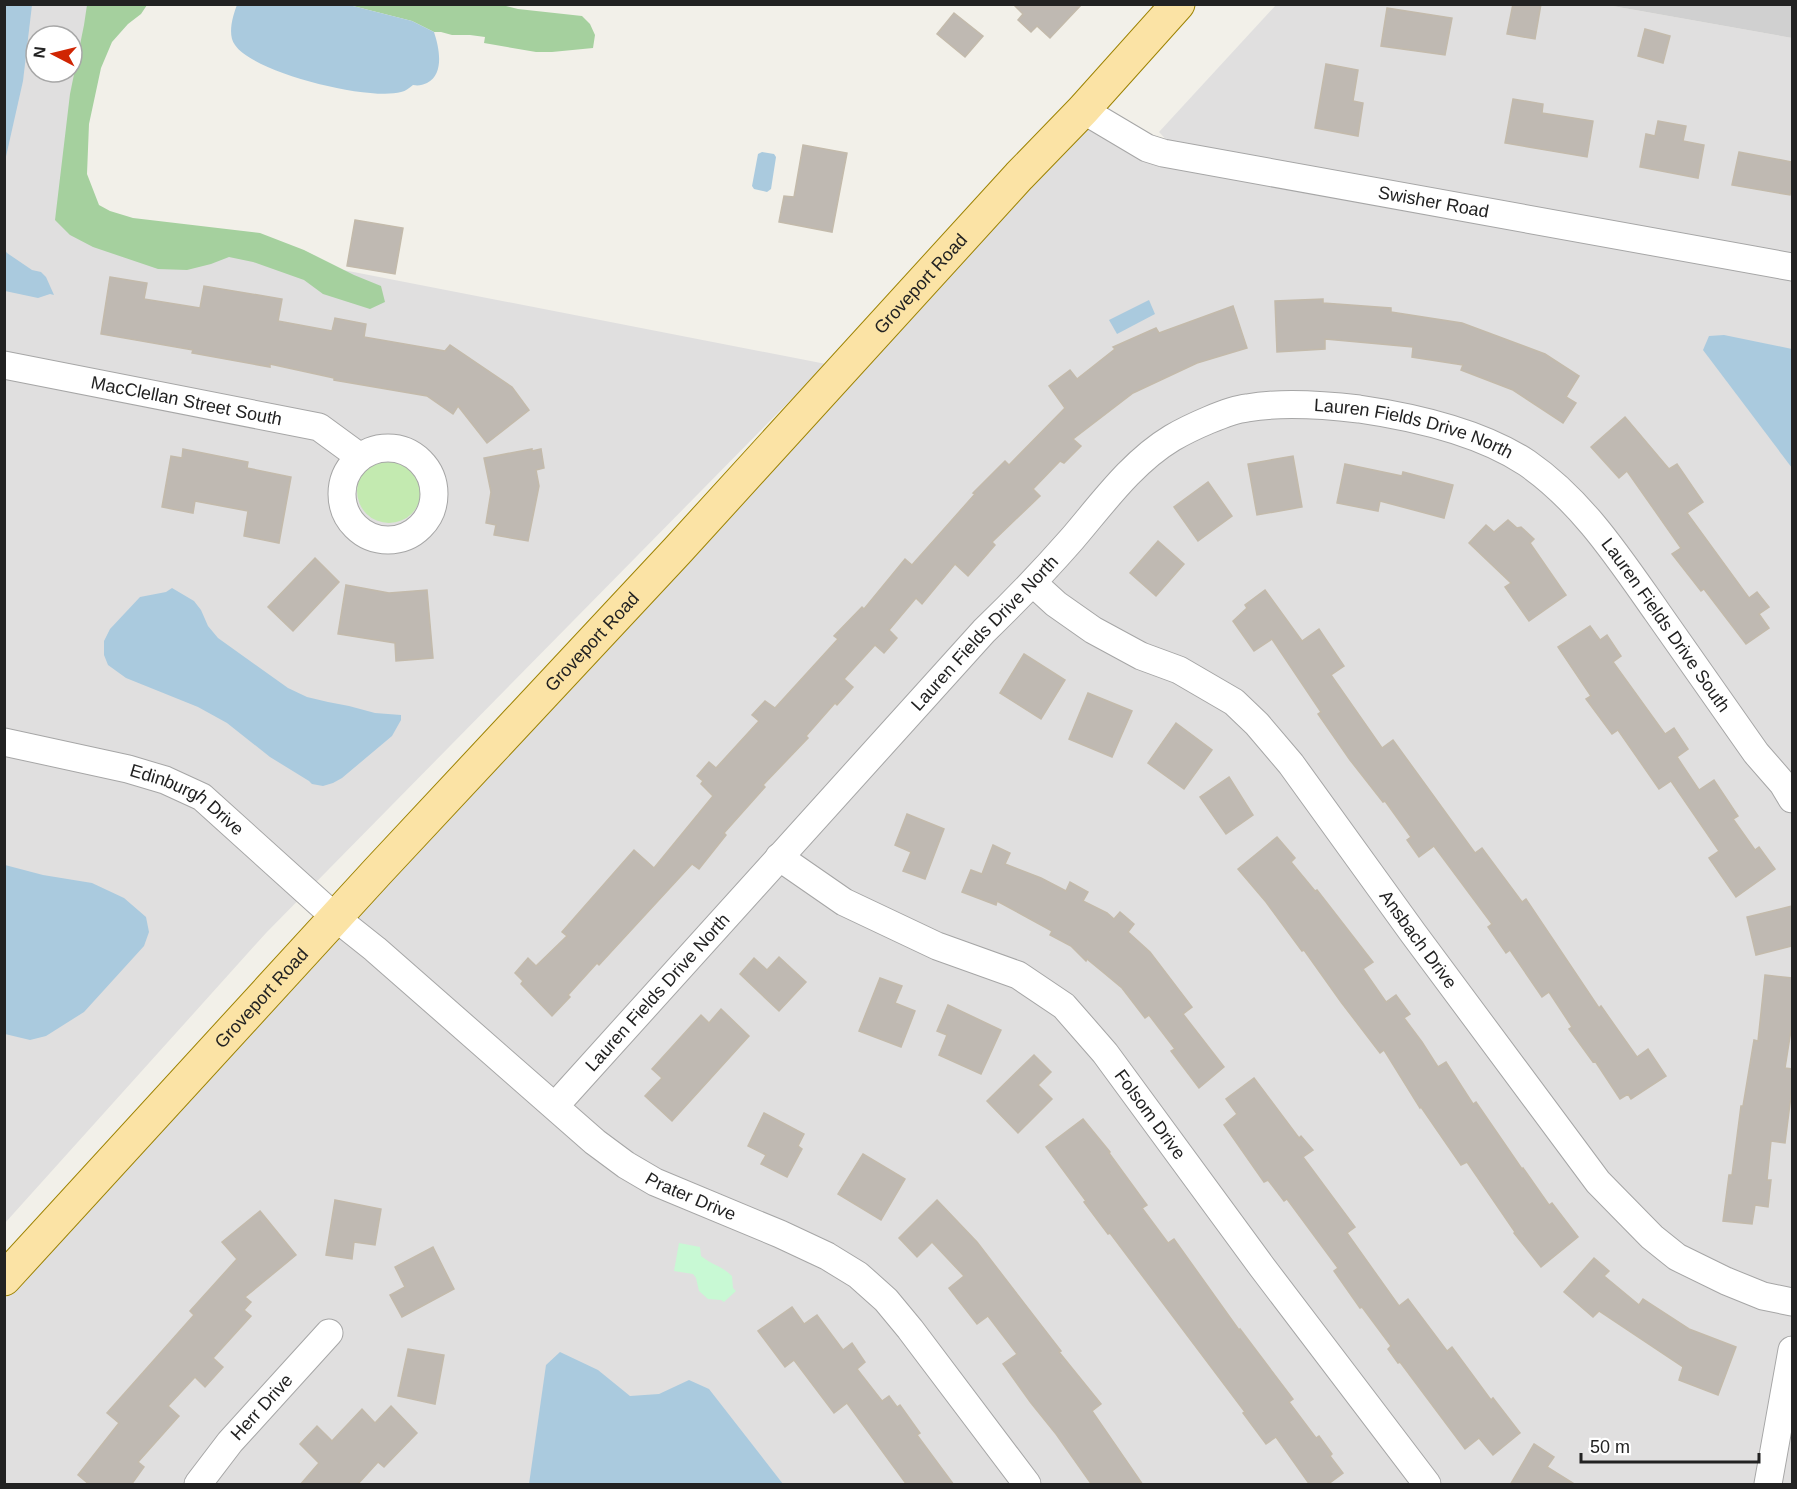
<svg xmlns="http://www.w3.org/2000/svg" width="1797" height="1489" font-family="Arial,sans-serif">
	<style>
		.residential { fill: #e0dfdf; fill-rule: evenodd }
		.religious { fill: #d0d0d0 }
		.grass { fill: #c3eab0 }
		.forest { fill: #a5d09e }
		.park { fill: #c8f9d4 }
		.water { fill: #aacade }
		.building { fill: #bfb9b2; stroke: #c3baab; stroke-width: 1.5 }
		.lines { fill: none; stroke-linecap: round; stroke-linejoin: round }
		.street-casing { stroke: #a6a6a6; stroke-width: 29 }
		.primary-casing { stroke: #9d8303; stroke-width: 35 }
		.street { stroke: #fff; stroke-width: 27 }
		.primary { stroke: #fbe3a5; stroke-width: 33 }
		.labels { text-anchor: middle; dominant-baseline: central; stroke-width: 5; stroke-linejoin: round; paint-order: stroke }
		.street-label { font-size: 18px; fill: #222; stroke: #fff }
	</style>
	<rect width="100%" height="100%" fill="#f2f0e9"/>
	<!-- residential -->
	<g class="residential">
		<path d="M5,5H106L66,216L826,364L266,933L5,1223ZM36,36H72V72H36Z"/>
		<path d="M1276,5H1607L1792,38V257L1172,146L1159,132Z"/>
		<path d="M1083,110L1152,150L1792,276V1484H5L4,1300Z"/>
	</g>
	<!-- religious -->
	<path class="religious" d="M1607,5H1792V38Z"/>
	<!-- grass -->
	<circle class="grass" cx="389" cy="491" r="32"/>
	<!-- forest -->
	<g class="forest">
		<path d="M87,5H147L141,14L128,24L112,42L101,68L89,124L87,174L99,205L110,211L133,218L260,233L304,250L354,275L381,286L385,302L370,309L323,294L304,280L253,262L229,257L211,264L187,270L158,269L93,247L70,235L55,220L70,94L84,25Z"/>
		<path d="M349,5H502L518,9L582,16L590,24L595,35L593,48L552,52H536L484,43L485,37L470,35H452L441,32H434L412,21Z"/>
	</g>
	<!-- park -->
	<path class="park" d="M679,1243L700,1247L701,1256C712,1265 722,1266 732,1276L733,1288L736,1291L724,1302L721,1300L708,1299L699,1291L696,1278L693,1274L674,1271Z"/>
	<!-- water -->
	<g class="water">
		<path d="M5,4L32,5L23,81L5,161Z"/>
		<path d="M237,5H349L412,21L434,32C439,47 445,74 427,83C422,85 419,86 413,85C409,88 406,91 401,92C369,101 254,73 235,45C227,35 233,15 237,5Z"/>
		<path d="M762,152L774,154L776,157L771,189L767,192L754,189L752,186L758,154Z"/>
		<path d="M4,249L7,253L32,270L41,272L46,277L54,295L50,294L38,298L5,291Z"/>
		<path d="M1149,300L1155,314L1117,334L1109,320Z"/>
		<path d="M1724,335L1792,349V468L1703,350L1709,336Z"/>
		<path d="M172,588L194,601L201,610L208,626L218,638L288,688L307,697L328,702L349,706L375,713L401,715V720L392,736L342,778L333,783L323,786L312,784L309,781L270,757L227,723L198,707L126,678L108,665L104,655V641L110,629L140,597L166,592Z"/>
		<path d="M5,865L43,875L92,883L124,898L146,917L149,932L144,946L84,1012L46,1036L30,1040L5,1034Z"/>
		<path d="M560,1352L598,1370L630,1396L659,1394L689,1380L709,1389L783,1484H529L546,1365Z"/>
	</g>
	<!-- building -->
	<g class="building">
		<path d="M1013,4H1082L1050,38L1037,26L1031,32L1018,20L1023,14Z"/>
		<path d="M1513,4H1541L1535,39L1507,34Z"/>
		<path d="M1387,8L1452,18L1445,55L1381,46Z"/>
		<path d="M954,13L983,36L965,57L937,34Z"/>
		<path d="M1645,29L1670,36L1663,63L1638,56Z"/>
		<path d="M1326,64L1358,70L1353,101L1363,103L1358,136L1315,128Z"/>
		<path d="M1513,99L1543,104L1542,113L1593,121L1587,157L1505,143Z"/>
		<path d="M1658,121L1686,126L1683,141L1704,145L1698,178L1640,167L1646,134L1655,136Z"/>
		<path d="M803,145L847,153L832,232L779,222L784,196L794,197Z"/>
		<path d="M1739,152L1792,162V184L1790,195L1732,185Z"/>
		<path d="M355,220L403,228L395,274L347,266Z"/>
		<path d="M110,277L147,283L144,299L200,308L204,286L282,299L278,321L332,331L335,318L366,324L364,337L445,351L450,345L512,387L529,410L487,443L458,406L453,414L427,396L334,380V378L270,364V367L192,353L193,350L101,334Z"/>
		<path d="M1323,299V303L1391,308V312L1462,323L1545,354L1579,376L1566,397L1576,403L1563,423L1513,390L1461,370L1463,365L1412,357L1413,347L1325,339V349L1277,352L1275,301Z"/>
		<path d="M1233,306L1247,348L1197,363L1133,393L1073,439L1081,446L1064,463L1060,461L1033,489L1040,496L992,542L995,545L968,576L955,564L922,604L916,598L889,630L897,638L884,653L875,645L844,679L853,687L837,705L835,703L806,736L808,738L763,785L765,787L724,833L726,835L699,869L692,864L599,965L597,963L568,995L570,997L552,1016L521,984L523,981L515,973L528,958L536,966L567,936L562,932L634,850L654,868L713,796L701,784L703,781L697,776L709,762L716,768L759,721L752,715L765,701L775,708L838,639L834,636L862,607L864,609L905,559L912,565L975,494L973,493L1005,461L1009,465L1065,408L1049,386L1070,370L1077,379L1115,349L1113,347L1156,328L1159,333Z"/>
		<path d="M1625,417L1669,469L1677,464L1703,502L1687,513L1749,598L1757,592L1769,607L1759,614L1769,628L1746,644L1704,589L1701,591L1672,554L1681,548L1627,471L1619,478L1591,447Z"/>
		<path d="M183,449L248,462L247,468L291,477L279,543L244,536L248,511L195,501L193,513L162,507L171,456L182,458Z"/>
		<path d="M532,449V451L541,449L544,468L536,470L539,486L528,541L494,535L496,525L486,523L491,492L484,458Z"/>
		<path d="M1293,456L1302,507L1257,515L1248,464Z"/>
		<path d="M1345,464L1402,476L1403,472L1453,485L1444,518L1380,501L1378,511L1337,503Z"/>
		<path d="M1208,482L1232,516L1198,541L1174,507Z"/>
		<path d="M1508,520L1517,528L1521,527L1534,539L1530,543L1566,595L1529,621L1505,587L1511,583L1469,543L1486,525L1494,532Z"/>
		<path d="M1158,541L1184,564L1156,596L1130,573Z"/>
		<path d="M315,558L339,582L293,631L268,607Z"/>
		<path d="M346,585L389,593L427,590L433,658L396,661L395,643L338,634Z"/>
		<path d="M1265,590L1302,641L1319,629L1344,666L1331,675L1382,748L1393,740L1475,853L1482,848L1522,902L1526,899L1599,1008L1601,1006L1637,1057L1648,1049L1666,1076L1631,1099L1628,1094L1620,1099L1595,1061L1593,1062L1569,1029L1572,1027L1549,992L1542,997L1510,950L1506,953L1488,927L1492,924L1434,846L1419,857L1407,840L1411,837L1385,801L1383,802L1350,760L1318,714L1321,712L1272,639L1254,651L1233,621L1247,608L1245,605Z"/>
		<path d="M1590,626L1600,640L1607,635L1621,656L1613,662L1665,734L1674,728L1688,749L1677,757L1699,790L1714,780L1738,816L1733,819L1755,850L1759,847L1775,869L1736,897L1709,858L1719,851L1671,781L1659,789L1618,730L1612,734L1586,699L1591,696L1558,647Z"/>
		<path d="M1024,654L1065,680L1041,719L1000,693Z"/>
		<path d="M1088,693L1132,711L1112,757L1069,739Z"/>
		<path d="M1176,723L1212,750L1184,789L1148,763Z"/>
		<path d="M1229,777L1253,815L1226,834L1200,797Z"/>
		<path d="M907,814L944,829L925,879L903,871L911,852L895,845Z"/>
		<path d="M1277,837L1295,858L1291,862L1315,891L1317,890L1373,962L1363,969L1386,1002L1396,995L1410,1014L1404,1018L1422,1042L1438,1067L1446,1062L1473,1104L1476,1102L1522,1169L1523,1168L1549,1205L1552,1203L1578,1237L1541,1267L1514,1233L1515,1232L1467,1162L1461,1165L1421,1107L1420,1108L1384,1050L1380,1053L1341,1002L1304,950L1302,951L1266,902L1238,869Z"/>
		<path d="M993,845L1010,853L1005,864L1041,878L1066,891L1070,882L1088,892L1083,901L1107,913L1114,919L1120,912L1134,924L1128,932L1150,952L1192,1007L1183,1014L1224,1067L1199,1088L1171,1051L1175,1049L1149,1015L1145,1018L1122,988L1104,973L1087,959L1086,961L1071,946L1050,935L1052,931L997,901L996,905L962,892L971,870L982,874Z"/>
		<path d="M1792,906V946L1756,955L1747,917Z"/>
		<path d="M779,957L806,982L779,1011L740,974L754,958L767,970Z"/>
		<path d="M1765,975L1792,978V1024L1785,1068L1792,1069V1088L1785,1143L1771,1141L1767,1180H1771L1768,1207L1755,1205L1752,1224L1723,1221L1729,1175H1732L1741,1106H1743L1754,1040L1758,1041Z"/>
		<path d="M880,978L902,986L895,1003L915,1011L901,1047L859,1031Z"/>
		<path d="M948,1005L1001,1030L981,1074L939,1055L947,1035L937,1031Z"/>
		<path d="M721,1009L749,1036L672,1121L645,1096L662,1078L652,1069L701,1015L709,1023Z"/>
		<path d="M1034,1055L1051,1072L1038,1085L1052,1099L1018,1133L987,1101Z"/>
		<path d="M1254,1078L1299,1138L1301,1136L1313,1150L1303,1157L1355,1227L1347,1233L1399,1306L1408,1299L1447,1351L1452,1347L1491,1400L1493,1398L1520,1433L1493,1455L1479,1438L1465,1449L1400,1362L1398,1363L1388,1349L1391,1346L1362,1307L1360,1308L1334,1271L1338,1268L1287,1199L1284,1201L1268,1180L1264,1182L1224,1125L1237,1114L1226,1099Z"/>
		<path d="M764,1113L804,1134L798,1146L802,1149L787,1177L761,1164L766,1155L748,1146Z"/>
		<path d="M1083,1119L1110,1152L1109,1153L1147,1205L1142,1208L1168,1243L1174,1239L1239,1330L1240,1329L1293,1399L1289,1402L1316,1438L1319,1436L1332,1454L1330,1456L1343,1473L1327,1485H1310L1276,1437L1266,1444L1243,1413L1245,1412L1110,1233L1108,1234L1084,1202L1086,1201L1046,1147Z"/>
		<path d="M863,1154L905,1179L881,1220L838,1194Z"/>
		<path d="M335,1200L381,1209L375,1245L354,1242L352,1259L326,1255Z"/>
		<path d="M937,1200L977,1242L1061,1351L1059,1352L1101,1404L1092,1411L1143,1485H1092L1056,1434L1031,1403L1003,1364L1017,1354L988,1316L977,1324L949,1288L964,1276L932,1242L917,1257L899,1238Z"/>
		<path d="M260,1211L296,1255L245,1297L251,1302L244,1310L251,1316L213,1358L223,1367L205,1387L195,1377L168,1406L179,1416L138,1462L144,1467L131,1485H90L78,1475L119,1423L107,1413L194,1315L190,1311L237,1259L222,1242Z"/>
		<path d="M433,1247L454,1289L402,1317L390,1295L405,1287L395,1267Z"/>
		<path d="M1594,1258L1609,1271L1604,1276L1639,1305L1643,1299L1689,1329L1736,1347L1718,1395L1679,1380L1683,1367L1599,1311L1593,1317L1564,1292Z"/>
		<path d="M792,1307L804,1324L817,1315L843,1350L852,1343L865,1362L857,1369L882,1401L889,1396L897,1407L900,1405L920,1433L917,1435L954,1485H907L847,1403L834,1413L794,1360L785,1367L758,1331Z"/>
		<path d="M408,1349L444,1355L435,1404L398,1396Z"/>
		<path d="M391,1406L417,1433L384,1467L378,1462L357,1485H300L319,1463L300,1444L317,1426L332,1441L362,1409L375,1423Z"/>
		<path d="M1534,1444L1554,1457L1547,1467L1576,1485H1510Z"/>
	</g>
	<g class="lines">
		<defs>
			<g id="street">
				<path id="s1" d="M1083,110L1147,148L1163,153L1792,267"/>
				<path id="s2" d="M4,365L319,427L360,457"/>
				<circle cx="388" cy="494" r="46"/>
				<path id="s3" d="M1033,583L1056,604L1093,630L1141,656L1179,670L1234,702L1257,724L1291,764L1413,933L1598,1182L1652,1237L1677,1257L1726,1281L1763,1296L1792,1302"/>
				<path id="s4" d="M4,742L128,769L165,780L202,797L336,918L375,949L595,1142L626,1165L655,1182L780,1234L827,1256L858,1275L886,1300L910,1329L1027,1484"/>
				<path id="s5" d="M779,857L844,902L937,946L1018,975L1064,1006L1105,1053L1262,1267L1427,1484"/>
				<path id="s6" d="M555,1106L984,631C1015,601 1044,571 1072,539C1102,504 1132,462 1172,438C1189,428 1228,410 1247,408C1280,402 1325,405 1359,409C1414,417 1480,432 1527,463C1582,501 1619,558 1657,612C1690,659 1723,706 1756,753L1783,784L1792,799"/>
				<path id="s7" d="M198,1484L230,1442L329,1333"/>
				<path d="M1768,1484L1792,1350"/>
			</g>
			<g id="primary">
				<path id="s8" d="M4,1279L378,871L677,551L1019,176L1083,110L1178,4"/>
			</g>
		</defs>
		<!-- street casing -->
		<use href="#street" class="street-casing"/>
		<!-- primary casing -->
		<use href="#primary" class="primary-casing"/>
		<!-- street -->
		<use href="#street" class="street"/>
		<!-- primary -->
		<use href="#primary" class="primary"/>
	</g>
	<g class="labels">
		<!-- street labels -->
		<g class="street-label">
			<text stroke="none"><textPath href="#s1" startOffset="366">Swisher Road</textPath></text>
			<text stroke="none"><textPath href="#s8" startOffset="1353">Groveport Road</textPath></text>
			<text stroke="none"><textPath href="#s2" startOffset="186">MacClellan Street South</textPath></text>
			<text stroke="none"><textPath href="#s6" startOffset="1161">Lauren Fields Drive North</textPath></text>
			<text stroke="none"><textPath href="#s6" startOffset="1496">Lauren Fields Drive South</textPath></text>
			<text stroke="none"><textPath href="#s6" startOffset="639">Lauren Fields Drive North</textPath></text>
			<text stroke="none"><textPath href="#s8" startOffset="867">Groveport Road</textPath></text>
			<text stroke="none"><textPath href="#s4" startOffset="194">Edinburgh Drive</textPath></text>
			<text stroke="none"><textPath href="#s3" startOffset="536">Ansbach Drive</textPath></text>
			<text stroke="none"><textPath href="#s6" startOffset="153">Lauren Fields Drive North</textPath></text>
			<text stroke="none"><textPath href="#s8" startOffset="381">Groveport Road</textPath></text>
			<text stroke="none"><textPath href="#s5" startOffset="462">Folsom Drive</textPath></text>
			<text stroke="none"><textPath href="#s4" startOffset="840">Prater Drive</textPath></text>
			<text stroke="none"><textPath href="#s7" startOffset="100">Herr Drive</textPath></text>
		</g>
	</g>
	<!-- border -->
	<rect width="1797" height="1489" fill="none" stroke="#222222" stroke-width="12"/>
	<!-- north arrow -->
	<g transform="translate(54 54) rotate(277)"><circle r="28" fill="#ffffff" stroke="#a7a7a7" stroke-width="1.5"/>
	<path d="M0-4.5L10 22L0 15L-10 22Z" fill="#d02503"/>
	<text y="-9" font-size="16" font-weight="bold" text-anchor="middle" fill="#222222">N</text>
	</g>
	<!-- scale -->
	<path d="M1581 1453v9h178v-9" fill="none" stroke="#222222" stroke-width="3"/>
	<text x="1590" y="1453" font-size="18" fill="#222222" stroke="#ffffff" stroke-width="4.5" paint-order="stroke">50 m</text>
</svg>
